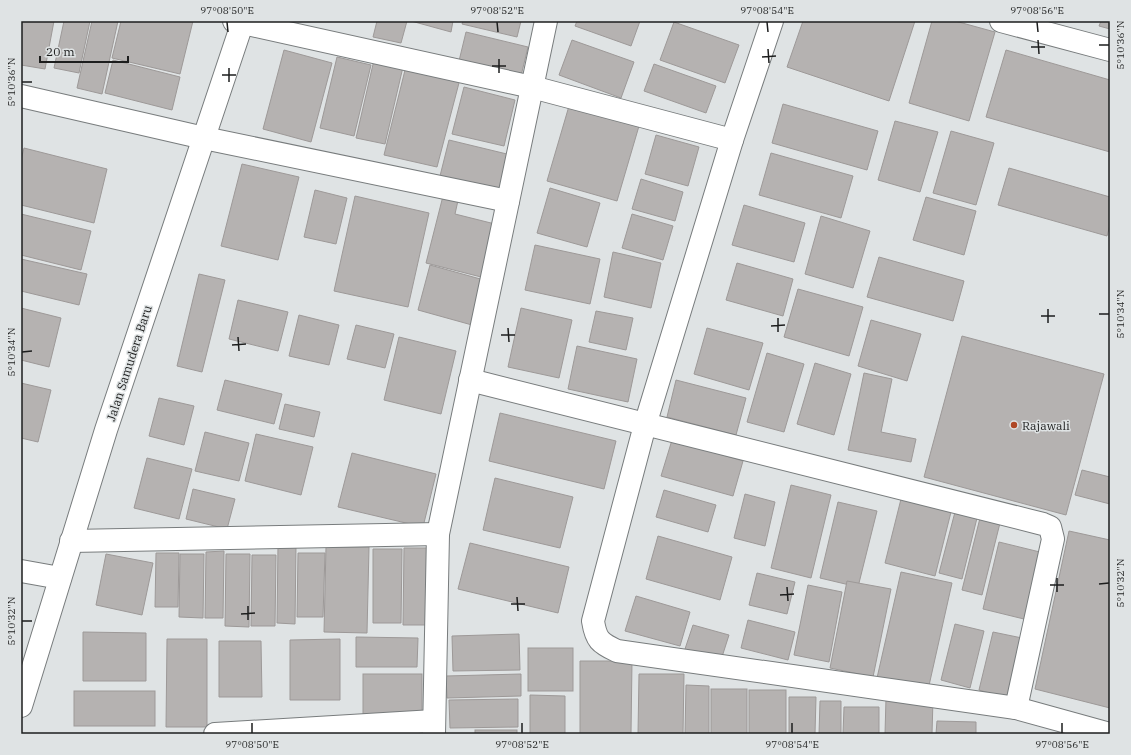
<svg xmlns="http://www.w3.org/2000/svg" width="1131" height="755" font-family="'IBM Plex Serif',serif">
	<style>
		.building { fill: #b5b2b1; stroke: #9d9998 }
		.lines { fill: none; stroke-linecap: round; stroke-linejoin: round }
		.minor-casing { stroke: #787c7d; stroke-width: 24 }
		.minor { stroke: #fff; stroke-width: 22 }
		.ticks { fill: none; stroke: #1d1e1e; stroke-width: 1.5 }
		.poi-dot { fill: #af4725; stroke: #dfe3e4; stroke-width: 1.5 }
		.labels { text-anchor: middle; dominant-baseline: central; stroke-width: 3; stroke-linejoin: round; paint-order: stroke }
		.street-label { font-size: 12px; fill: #1d1e1e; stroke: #dfe3e4 }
		.poi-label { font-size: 12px; fill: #1d1e1e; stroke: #dfe3e4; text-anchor: start }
		.neatline { fill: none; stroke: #1d1e1e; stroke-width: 1.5 }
		.ticks-label { font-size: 10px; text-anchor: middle; fill: #1d1e1e }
	</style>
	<rect width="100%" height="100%" fill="#dfe3e4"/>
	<!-- building -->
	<g class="building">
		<path d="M21,21H54L45,69L21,65Z"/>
		<path d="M64,21H90L79,73L54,68Z"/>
		<path d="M92,21H118L102,94L77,88Z"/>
		<path d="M121,21H193L180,74L112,58Z"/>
		<path d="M377,21H407L401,43L373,37Z"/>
		<path d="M411,21H453L451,32Z"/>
		<path d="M463,21H521L517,37L462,24Z"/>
		<path d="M577,21H640L631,46L575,26Z"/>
		<path d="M803,21H915L889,101L787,67Z"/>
		<path d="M932,21H955L995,32L969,121L909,103Z"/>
		<path d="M1101,21H1110V29L1099,26Z"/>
		<path d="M674,22L739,45L725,83L660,60Z"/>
		<path d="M466,32L528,47L521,76L459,61Z"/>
		<path d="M572,40L634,62L621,98L559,75Z"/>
		<path d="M284,50L332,63L311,142L263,129Z"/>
		<path d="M1006,50L1110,80V152L986,117Z"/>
		<path d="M337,57L371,65L354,136L320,128Z"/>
		<path d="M113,60L180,77L172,110L105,93Z"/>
		<path d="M374,60L403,67L385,144L356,138Z"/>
		<path d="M654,64L716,86L706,113L644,91Z"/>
		<path d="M406,66L460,79L437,167L384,155Z"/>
		<path d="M464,87L515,100L504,146L452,134Z"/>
		<path d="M783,104L878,131L867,170L772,143Z"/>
		<path d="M569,106L639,126L617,201L547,181Z"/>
		<path d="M895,121L938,132L920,192L878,180Z"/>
		<path d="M951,131L994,143L976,205L933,193Z"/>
		<path d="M656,135L699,147L688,186L645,174Z"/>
		<path d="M449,140L511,155L502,191L440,176Z"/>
		<path d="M24,148L107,169L94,223L21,205V160Z"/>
		<path d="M771,153L853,176L841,218L759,195Z"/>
		<path d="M242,164L299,177L278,260L221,246Z"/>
		<path d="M1009,168L1110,197V225L1107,236L998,205Z"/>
		<path d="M641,179L683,192L675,221L632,209Z"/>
		<path d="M550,188L600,203L587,247L537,233Z"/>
		<path d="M315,190L347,198L336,244L304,237Z"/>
		<path d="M444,192L459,196L455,214L499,225L485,278L426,263Z"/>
		<path d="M355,196L429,213L408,307L334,291Z"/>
		<path d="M926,197L976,211L964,255L913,240Z"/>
		<path d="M744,205L805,223L794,262L732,245Z"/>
		<path d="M21,214L91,231L81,270L21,255Z"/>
		<path d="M632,214L673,226L663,260L622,248Z"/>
		<path d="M821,216L870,231L853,288L805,274Z"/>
		<path d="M535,245L600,259L590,304L525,290Z"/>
		<path d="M613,252L661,263L651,308L604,297Z"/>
		<path d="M879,257L964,281L953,321L867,297Z"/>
		<path d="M21,259L87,274L79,305L21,291Z"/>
		<path d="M737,263L793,279L783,316L726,300Z"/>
		<path d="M430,265L484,280L472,325L418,310Z"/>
		<path d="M199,274L225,280L202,372L177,366Z"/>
		<path d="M798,289L863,307L849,356L784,337Z"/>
		<path d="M238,300L288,312L278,351L229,339Z"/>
		<path d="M21,308L61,318L49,367L21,360Z"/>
		<path d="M521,308L572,320L559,378L508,367Z"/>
		<path d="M596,311L633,318L626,350L589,342Z"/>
		<path d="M299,315L339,325L329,365L289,356Z"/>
		<path d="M871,320L921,334L907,381L858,366Z"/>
		<path d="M356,325L394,334L385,368L347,359Z"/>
		<path d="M707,328L763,343L749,390L694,374Z"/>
		<path d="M962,336L1104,374L1066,515L924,477Z"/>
		<path d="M399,337L456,351L441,414L384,400Z"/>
		<path d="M577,346L637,359L628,402L568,389Z"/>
		<path d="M767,353L804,364L784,432L747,422Z"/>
		<path d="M815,363L851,374L834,435L797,424Z"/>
		<path d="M864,373L892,379L881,432L916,439L911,462L848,450Z"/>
		<path d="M225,380L282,394L274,424L217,410Z"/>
		<path d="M676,380L746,398L736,435L667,417Z"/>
		<path d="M21,383L51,390L38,442L21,438Z"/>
		<path d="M159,398L194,406L184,445L149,436Z"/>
		<path d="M285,404L320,412L314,437L279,429Z"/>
		<path d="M500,413L616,441L604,489L489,461Z"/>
		<path d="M205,432L249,443L239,481L195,471Z"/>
		<path d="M256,434L313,447L301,495L245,481Z"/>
		<path d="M672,440L743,461L733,496L661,476Z"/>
		<path d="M352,453L436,474L423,527L338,507Z"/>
		<path d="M147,458L192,469L179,519L134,508Z"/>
		<path d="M1082,470L1110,477V504L1075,495Z"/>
		<path d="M495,478L573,497L560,548L483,530Z"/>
		<path d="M791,485L831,495L811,578L771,568Z"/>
		<path d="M193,489L235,499L227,529L186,519Z"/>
		<path d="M664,490L716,505L708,532L656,517Z"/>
		<path d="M745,494L775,502L765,546L734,538Z"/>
		<path d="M902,495L952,508L935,576L885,563Z"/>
		<path d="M838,502L877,511L858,587L820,578Z"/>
		<path d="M955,512L977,518L962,579L939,573Z"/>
		<path d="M981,514L1001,519L982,595L962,590Z"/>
		<path d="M1069,531L1110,540V708L1035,689Z"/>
		<path d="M658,536L732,557L720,600L646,579Z"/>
		<path d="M999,542L1044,553L1028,620L983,609Z"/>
		<path d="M470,543L569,567L558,613L458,589Z"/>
		<path d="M278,545H296L295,624L277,623Z"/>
		<path d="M326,547H369L367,633L324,632Z"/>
		<path d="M404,548H433V625H403Z"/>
		<path d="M373,549H402L401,623H373Z"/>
		<path d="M224,551L223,618H205L206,552Z"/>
		<path d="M156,553H179L178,607H155Z"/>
		<path d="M298,553H325L323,617H297Z"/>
		<path d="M106,554L153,563L142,615L96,605Z"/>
		<path d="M180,554H204L203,618L179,617Z"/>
		<path d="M226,554H250L249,627L225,626Z"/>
		<path d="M252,555H276L275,626H251Z"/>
		<path d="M901,572L952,583L928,690L877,678Z"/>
		<path d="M757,573L795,582L787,614L749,605Z"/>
		<path d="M847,581L891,589L873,677L830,668Z"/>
		<path d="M808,585L842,592L829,662L794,655Z"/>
		<path d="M636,596L690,612L680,646L625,631Z"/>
		<path d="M748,620L795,632L788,660L741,648Z"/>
		<path d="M955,624L984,631L970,688L941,680Z"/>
		<path d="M693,625L729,635L721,660L685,649Z"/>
		<path d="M83,632L146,633V681H83Z"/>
		<path d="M993,632L1022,638L1007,698L979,690Z"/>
		<path d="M519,634L520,670L453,671L452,636Z"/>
		<path d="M356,637L418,638L417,667H356Z"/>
		<path d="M167,639H207V727H166Z"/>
		<path d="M340,639V700H290V640Z"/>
		<path d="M219,641H261L262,697H219Z"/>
		<rect x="528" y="648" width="45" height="43"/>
		<path d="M580,661H632L631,734H580Z"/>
		<rect x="363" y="674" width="59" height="40"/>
		<path d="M521,674V696L447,698L446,676Z"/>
		<path d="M639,674H684L683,734H638Z"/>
		<path d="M686,685L709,686V734H685Z"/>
		<rect x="711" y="689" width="36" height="45"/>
		<rect x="749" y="690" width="37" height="44"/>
		<rect x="74" y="691" width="81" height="35"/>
		<path d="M530,695L565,696V734H530Z"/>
		<path d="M789,697H816L815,734H789Z"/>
		<path d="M886,698L933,699L932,734H885Z"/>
		<path d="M518,699V727L450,728L449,700Z"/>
		<path d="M820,701H841V734H819Z"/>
		<path d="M844,707H879V734H843Z"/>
		<path d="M937,721L976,722V734H936Z"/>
		<rect x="475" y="730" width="42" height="4"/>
	</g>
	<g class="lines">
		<defs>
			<g id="minor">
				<path d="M234,21L532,87L732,140"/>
				<path d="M772,21L732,140L645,425L593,621C596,640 600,643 617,651L1016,708L1110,734"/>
				<path d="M1001,21L1110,50"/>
				<path d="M21,96L204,138L508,201"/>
				<path d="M470,380L1043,524L1050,527L1053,539L1016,708"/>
				<path d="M71,541L438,534"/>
				<path d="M21,571L60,578"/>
				<path d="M21,706L106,430L243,21"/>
				<path d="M215,734L434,721"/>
				<path d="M434,734L438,534L546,21"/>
			</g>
		</defs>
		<!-- minor casing -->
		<use href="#minor" class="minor-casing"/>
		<!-- minor -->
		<use href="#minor" class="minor"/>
	</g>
	<!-- ticks -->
	<path class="ticks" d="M227,22L228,32M497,22L498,32M767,22L768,32M1037,22L1038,32M1038,40L1039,54M1099,45H1109M1031,47H1045M768,49L769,63M762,57L776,56M499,59V73M492,66H506M229,68V82M222,75H236M22,82H32M1048,309V323M1099,314H1109M1041,316H1055M778,318V332M771,326L785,325M508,328L509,342M501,335H515M238,337L239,351M232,345L246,344M22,352L32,351M1057,578V592M1099,584L1109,583M1050,585H1064M787,587L788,601M780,595L794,594M517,597L518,611M511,604H525M248,606V620M241,614L255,613M22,621H32M252,723V733M522,723V733M792,723V733M1062,723V733"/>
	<!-- markers -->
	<circle class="poi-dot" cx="1014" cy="425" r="4"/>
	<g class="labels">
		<!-- street labels -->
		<g class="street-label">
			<text transform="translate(129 363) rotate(-72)">Jalan Samudera Baru</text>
		</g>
		<!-- poi labels -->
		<g class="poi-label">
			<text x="1022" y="425">Rajawali</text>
		</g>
	</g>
	<!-- border -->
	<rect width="1131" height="755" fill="none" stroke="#dfe3e4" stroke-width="44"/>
	<!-- scale -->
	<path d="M40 56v6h88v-6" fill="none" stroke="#1d1e1e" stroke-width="2"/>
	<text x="46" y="56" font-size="12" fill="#1d1e1e" stroke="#dfe3e4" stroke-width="3" paint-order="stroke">20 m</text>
	<rect x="22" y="22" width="1087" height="711" class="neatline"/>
	<g class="ticks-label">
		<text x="227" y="14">97°08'50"E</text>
		<text x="497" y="14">97°08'52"E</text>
		<text x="767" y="14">97°08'54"E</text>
		<text x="1037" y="14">97°08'56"E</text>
		<text transform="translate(1120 45) rotate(-90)" y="4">5°10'36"N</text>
		<text transform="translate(11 82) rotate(-90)" y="4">5°10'36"N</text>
		<text transform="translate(1120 314) rotate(-90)" y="4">5°10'34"N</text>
		<text transform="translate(11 352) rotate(-90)" y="4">5°10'34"N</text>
		<text transform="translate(1120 583) rotate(-90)" y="4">5°10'32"N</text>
		<text transform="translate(11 621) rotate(-90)" y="4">5°10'32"N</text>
		<text x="252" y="748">97°08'50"E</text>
		<text x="522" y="748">97°08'52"E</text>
		<text x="792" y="748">97°08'54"E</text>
		<text x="1062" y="748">97°08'56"E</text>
	</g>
</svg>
